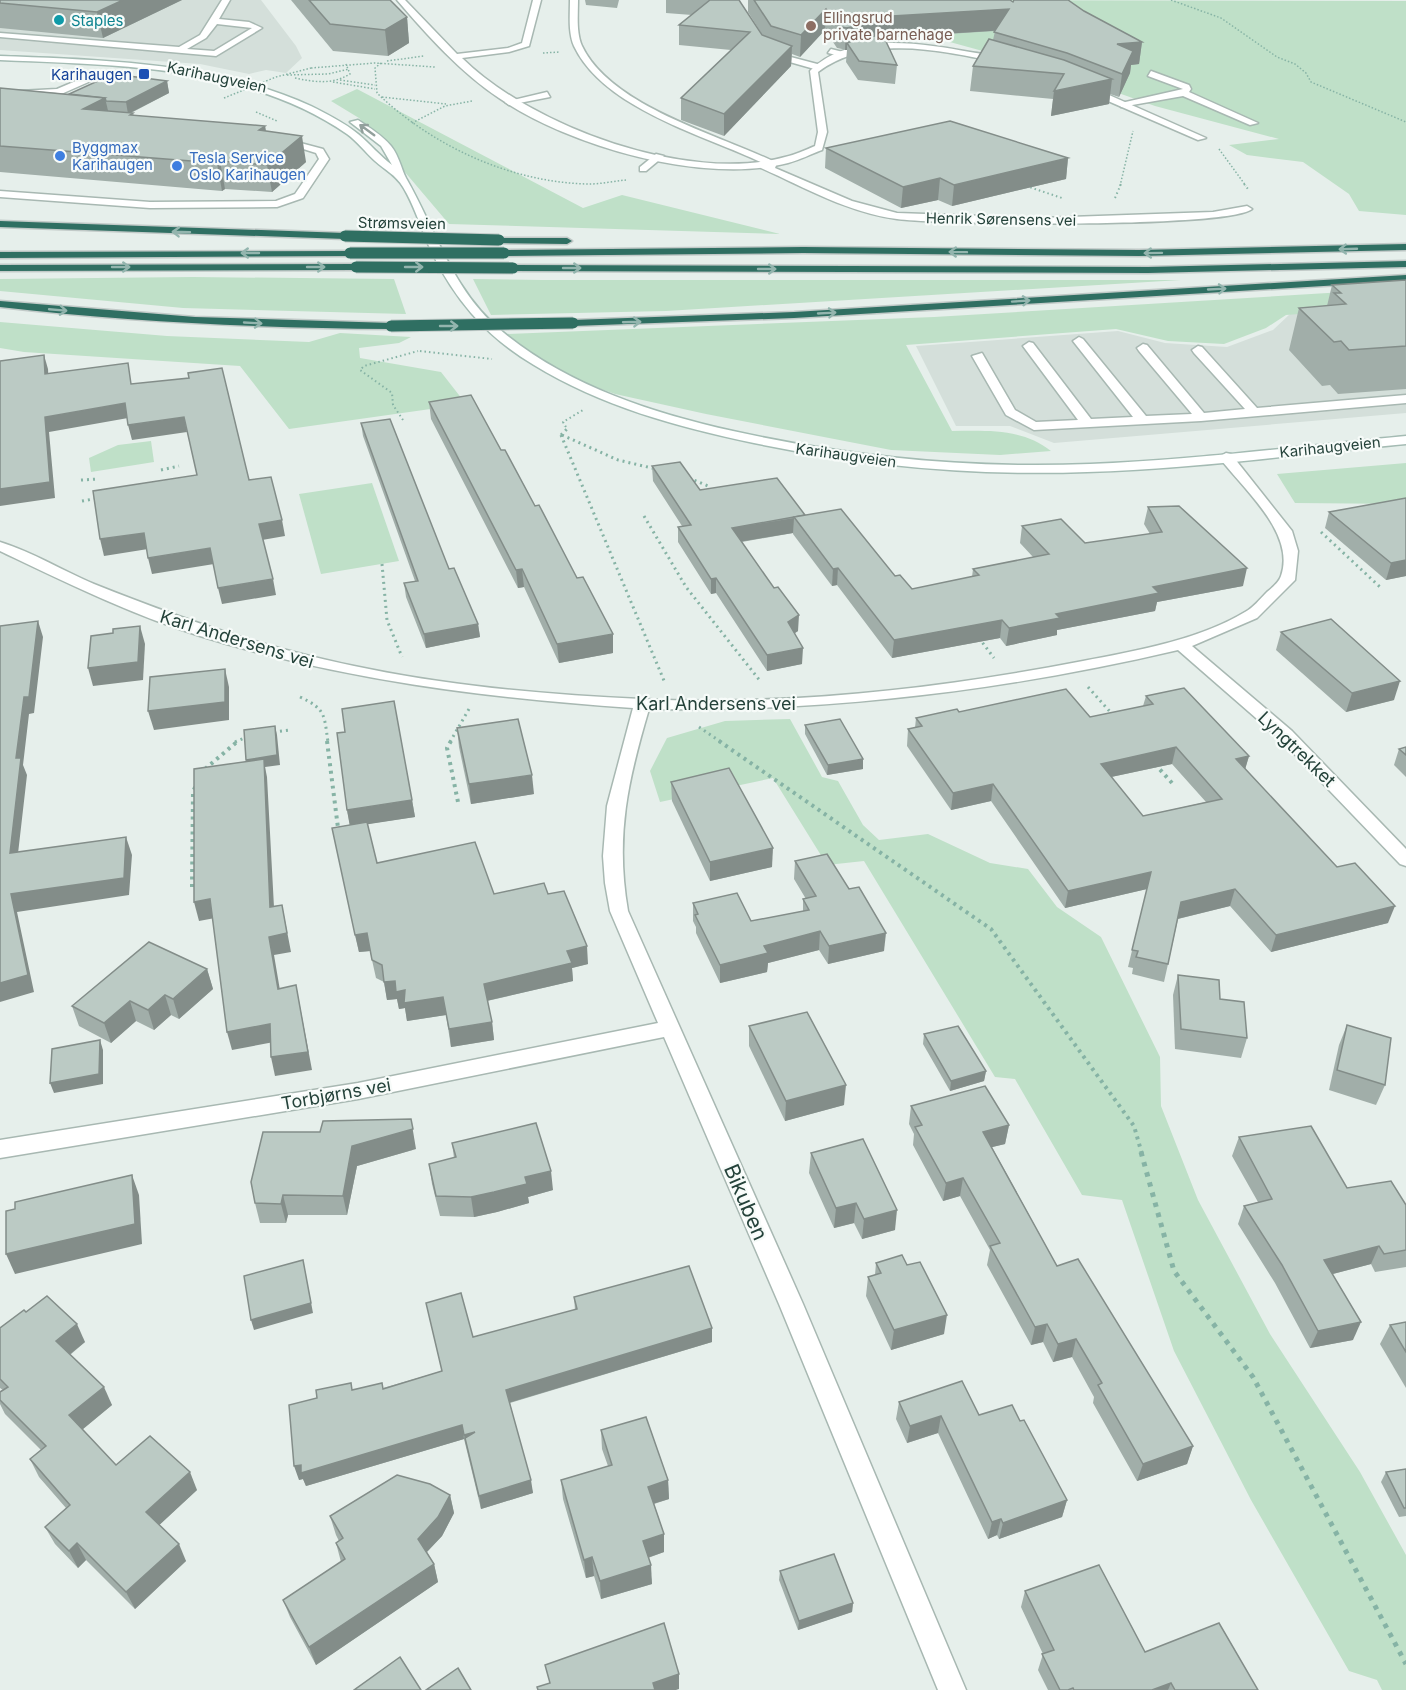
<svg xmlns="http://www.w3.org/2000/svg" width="1406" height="1690" font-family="Inter,sans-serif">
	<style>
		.built { fill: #d4dfda }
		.green { fill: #bfe0c8 }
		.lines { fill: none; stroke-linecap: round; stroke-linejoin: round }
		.lane-casing { stroke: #a8b8b2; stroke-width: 3 }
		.street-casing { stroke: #a8b8b2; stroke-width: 3 }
		.secondary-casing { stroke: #a4bbb3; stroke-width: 3 }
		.highway-casing { stroke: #c2cac8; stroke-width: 3 }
		.path-far4 { stroke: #86b3a5; stroke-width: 1.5; stroke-dasharray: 1.5 2; stroke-linecap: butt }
		.path-far3 { stroke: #86b3a5; stroke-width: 2; stroke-dasharray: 1.5 3; stroke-linecap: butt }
		.path-far2 { stroke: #86b3a5; stroke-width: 3; stroke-dasharray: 2 4; stroke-linecap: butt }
		.path-far1 { stroke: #86b3a5; stroke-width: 4; stroke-dasharray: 3 4.5; stroke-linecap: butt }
		.path { stroke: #86b3a5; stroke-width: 5; stroke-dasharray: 4.5 6; stroke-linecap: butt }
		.lane { fill: #fff; fill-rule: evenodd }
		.street { fill: #fff; fill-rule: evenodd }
		.secondary { fill: #fff; fill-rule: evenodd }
		.highway { fill: #2f6f62; fill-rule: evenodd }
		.highway-bridge-casing { stroke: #c2cac8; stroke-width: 13; stroke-linecap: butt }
		.path-bridge { stroke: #86b3a5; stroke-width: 1.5; stroke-dasharray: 1.5 2; stroke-linecap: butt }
		.highway-bridge { stroke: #2f6f62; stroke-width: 11 }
		.wall { fill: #a1aea9; fill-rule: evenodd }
		.shaded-wall { fill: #838d89 }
		.building { fill: #bbcac4; stroke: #838d89; stroke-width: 1.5; fill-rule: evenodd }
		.oneway { stroke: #92a09c }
		.oneway2 { stroke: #93b5ae }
		.culture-dot { fill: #0f9aa8; stroke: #f7fbf9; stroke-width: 2 }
		.education-dot { fill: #8d6e63; stroke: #f7fbf9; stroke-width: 2 }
		.transit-dot { fill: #1a4fb4; stroke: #f7fbf9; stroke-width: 2 }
		.shop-dot { fill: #3f7fe0; stroke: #f7fbf9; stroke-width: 2 }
		.labels { text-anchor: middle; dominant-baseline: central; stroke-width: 4.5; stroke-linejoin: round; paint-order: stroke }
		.far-education-label { font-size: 15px; fill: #785e54; stroke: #f7fbf9; text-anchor: start }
		.far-culture-label { font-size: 15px; fill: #0d838f; stroke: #f7fbf9; text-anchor: start }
		.far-transit-label { font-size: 15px; fill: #164399; stroke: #f7fbf9; text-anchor: end }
		.far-street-label { font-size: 15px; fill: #24423a; stroke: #f7fbf9 }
		.far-shop-label { font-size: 15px; fill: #366cbe; stroke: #f7fbf9; text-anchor: start }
		.street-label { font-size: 18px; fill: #24423a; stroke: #f7fbf9 }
		.near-street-label { font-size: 21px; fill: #24423a; stroke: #f7fbf9 }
	</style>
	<rect width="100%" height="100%" fill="#e6efeb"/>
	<!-- built -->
	<g class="built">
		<path d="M0,0H261L296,46L302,58L286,73L266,70L249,74L200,64L0,50Z"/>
		<path d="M1406,306V413L1054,443L1010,426H956L916,346L1118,331L1165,343L1227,347L1273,330L1290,314Z"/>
	</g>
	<!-- green -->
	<g class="green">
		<path d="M898,0L1406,1V215L1359,211L1349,194L1303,162L1247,155L1229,145L1279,139L1155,106L1062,73L939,39Z"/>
		<path d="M357,89L583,208L622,195L780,234L449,224L359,118L331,101Z"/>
		<path d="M193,277L394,279L406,314L183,308L0,291V279Z"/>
		<path d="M473,279L542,280H1181L666,311L491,315Z"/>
		<path d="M1377,290L1406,306L1286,315L1266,328L1224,344L1168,341L1116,329L906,345L952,431C987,431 1022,428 1051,451L1000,455L891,450L706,414L615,394L557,373L512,344L506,334L934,317Z"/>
		<path d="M0,322L167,336L309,342L340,333L411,337L399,343L359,348L360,358L441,372L466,404L289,429L240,366L24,352L0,348Z"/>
		<path d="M151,441L154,462L91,472L89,458L118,445Z"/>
		<path d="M1406,463V504L1295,503L1277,474Z"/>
		<path d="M372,483L399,561L321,574L299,494Z"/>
		<path d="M790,719L822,777L838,781L863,825L879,840L928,834L990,863L1028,869L1057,907L1101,937L1160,1057L1161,1106L1198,1200L1270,1334L1360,1472L1406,1555V1690H1382L1377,1680L1349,1671L1251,1500L1174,1351L1122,1200L1082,1195L1015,1079L995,1077L864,861L827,865L773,778L660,802L650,771L667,738L725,721Z"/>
	</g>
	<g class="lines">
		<defs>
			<g id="lane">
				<path d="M222,0H230L219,19L249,22L262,28L216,56L0,37V33L179,47L200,35ZM217,24L252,28L214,51L187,49L206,38Z"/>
				<path d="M570,0H578C578,15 576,32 582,46C611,107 720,135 777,163L775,168L852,201L897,213L1041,218L1213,212L1247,206L1252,209C1228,228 941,225 897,219C849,213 804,187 761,168L759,166L763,163C704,135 604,109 574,46C568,32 570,15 570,0Z"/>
				<path d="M831,49L847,53L848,55L844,57L828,53Z"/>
				<path d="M768,51L821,65L822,67L818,70L765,55Z"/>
				<path d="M1151,71L1189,85L1191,89L1189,92L1258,123L1250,125L1183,96L1121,107V103L1183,89L1148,76Z"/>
				<path d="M90,75L93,80L59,95L0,98V92L57,89Z"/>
				<path d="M547,92L550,97L509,105L505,102Z"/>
				<path d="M278,137L323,149L329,159L303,198L277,207L150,208L0,197V191L150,202L276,201L295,194L319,159L316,153L278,141Z"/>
				<path d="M656,154L664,156L646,171H640V167Z"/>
				<path d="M1079,337L1083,339L1146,416L1192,414L1139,351L1137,348L1143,344L1147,345L1204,413L1245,409L1194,353L1192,350L1198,346L1202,347L1257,408L1406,395V403L1201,421L1034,430L1006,415L972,356L982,353L1015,410L1036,422L1078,420L1023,346L1029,342L1033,343L1091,419L1133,417L1073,341Z"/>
			</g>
			<g id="street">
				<path d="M397,0H405L457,54L508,48L522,43L533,0H541L529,46L509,52L462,58C532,127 688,184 785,157C795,155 805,150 815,146L818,132L810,71C849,31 921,43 970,52C982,54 997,55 1006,61L1002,63C943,51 870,33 818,72L827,132L822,150C811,154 800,160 788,163C704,185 569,146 499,98C461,73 427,35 397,0Z"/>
				<path d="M1085,87H1091L1206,138L1198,140L1085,91Z"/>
				<path d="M1226,453L1231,454L1292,531L1298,551L1295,580L1257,618L1192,646L1292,731L1406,849V866L1400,864L1280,739L1178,650C1003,691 829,712 649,709C628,780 615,836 628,911L803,1304L966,1690H938L779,1304L664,1037L358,1099L0,1158V1140L358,1083L658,1023L610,911L605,883L603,856L607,806L633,708C486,698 341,680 200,636C132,615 65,582 0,551V542C33,552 63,571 94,584C187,621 271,650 369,669C458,687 551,695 641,699C788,706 939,689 1083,661C1135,651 1199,640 1245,612C1253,608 1260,599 1267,592C1272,588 1279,582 1281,576C1296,533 1243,489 1219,457Z"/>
			</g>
			<path id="secondary" d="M0,56C104,60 214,62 311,106C327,114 345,123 358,134C370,144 380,156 392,165L381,146L350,122L358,120C370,128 382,135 391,146C399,156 401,168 406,178C437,232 453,293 504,333C569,386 652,413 733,431C850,457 970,469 1090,464C1196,460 1301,446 1406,436V444C1300,454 1194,469 1087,472C975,476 863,466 754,443C677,427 601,406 534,365C485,336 452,297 428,244C420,225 414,205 403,187C396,175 385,170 375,161C365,152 357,141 347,134C248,65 115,65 0,60Z"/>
			<g id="highway">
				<path d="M0,221L345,233L350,236L345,239L0,227Z"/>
				<path d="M495,238H567L572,241L567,244L499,243L495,242Z"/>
				<path d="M1406,244V250L1139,256L803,253L504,256L499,253L504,250L803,247L1139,250Z"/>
				<path d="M354,251V255L350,256L0,258V252Z"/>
				<path d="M1406,261V267L1148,273L513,271L508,268L513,265L1148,267Z"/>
				<path d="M0,265L356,264L361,267L356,270L0,271Z"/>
				<path d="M1406,275V281L794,318L573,326L567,323L573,320L794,312Z"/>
				<path d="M0,301L195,317L391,323L397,326L391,329C260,328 130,322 0,307Z"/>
			</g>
		</defs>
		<!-- lane casing -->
		<use href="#lane" class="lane-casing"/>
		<!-- street casing -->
		<use href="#street" class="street-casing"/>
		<!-- secondary casing -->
		<use href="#secondary" class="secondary-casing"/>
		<!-- highway casing -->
		<use href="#highway" class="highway-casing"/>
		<!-- path-far4 -->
		<g class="path-far4">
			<path d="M1171,0L1221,18L1277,57L1295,64L1306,73L1311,82L1406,122"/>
			<path d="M543,53L560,52"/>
			<path d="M387,61L424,56"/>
			<path d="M381,63L375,68L377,93C432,146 512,183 589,184C601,184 614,181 626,180"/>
			<path d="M311,68L375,63L435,67"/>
			<path d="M287,75L328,74L349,69"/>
			<path d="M295,78C314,82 332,85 350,74L346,64"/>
			<path d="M340,80L375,85"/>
			<path d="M333,82L375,89"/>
			<path d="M382,97L446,104"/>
			<path d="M256,112L277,121"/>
			<path d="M412,123L445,106L472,101"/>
			<path d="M1219,149L1246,186"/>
			<path d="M1120,186L1133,131"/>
		</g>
		<!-- path-far3 -->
		<g class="path-far3">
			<path d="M1244,184L1248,189"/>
			<path d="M1026,186L1062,198"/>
			<path d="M1115,198L1121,184"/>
			<path d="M420,351L492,359"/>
			<path d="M403,420L393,405L392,393L360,370L364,366L418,351"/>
			<path d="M566,427L563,422L583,410"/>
		</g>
		<!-- path-far2 -->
		<g class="path-far2">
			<path d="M561,435L665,683"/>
			<path d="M561,435L567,429L565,426"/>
			<path d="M562,435L618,460L656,469"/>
			<path d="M161,470L179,466"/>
			<path d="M689,478L708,486"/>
			<path d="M81,480L98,479"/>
			<path d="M82,501L99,498"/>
			<path d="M644,516L686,587L761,682"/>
			<path d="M1321,532L1380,587"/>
			<path d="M382,564L387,620L402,657"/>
			<path d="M979,638L994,658"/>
			<path d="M1088,687L1113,715"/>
			<path d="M300,697C326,709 324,715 328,742"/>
			<path d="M699,727L721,742"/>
			<path d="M274,732L291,730"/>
			<path d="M235,742L249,736"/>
			<path d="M450,742L469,709"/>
		</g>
		<!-- path-far1 -->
		<g class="path-far1">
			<path d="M327,741L338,828"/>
			<path d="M451,741L447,748L458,802"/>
			<path d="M719,741L991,929L1134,1126L1142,1154"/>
			<path d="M1155,764L1172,783"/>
			<path d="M205,769L238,741"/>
			<path d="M192,887L193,791L196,786"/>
		</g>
		<!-- path -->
		<path class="path" d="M1141,1152L1174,1271L1253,1377L1406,1664"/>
		<!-- lane -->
		<use href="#lane" class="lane"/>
		<!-- street -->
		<use href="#street" class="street"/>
		<!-- secondary -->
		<use href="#secondary" class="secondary"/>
		<!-- highway -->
		<use href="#highway" class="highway"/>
		<defs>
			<g id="highway-bridge">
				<path d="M345,236L499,240"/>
				<path d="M350,253H504"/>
				<path d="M356,267L513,268"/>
				<path d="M391,326L573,323"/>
			</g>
		</defs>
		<!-- highway-bridge casing -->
		<use href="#highway-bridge" class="highway-bridge-casing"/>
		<!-- path-bridge -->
		<path class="path-bridge" d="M224,98L276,77L311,68"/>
		<!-- highway-bridge -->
		<use href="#highway-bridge" class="highway-bridge"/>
	</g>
	<!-- wall -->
	<g class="wall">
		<path d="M0,0H182L103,38L0,28Z"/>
		<path d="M291,0H390L407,17L409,43L388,56L333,51Z"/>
		<path d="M585,0H619L617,8L586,5Z"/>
		<path d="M666,0H739L762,35L763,36L748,12V0H1010L1013,2L1084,11L1142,42L1139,64L1131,65L1130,73L1119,97L1110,94L1109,104L1051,116L1053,99L970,91L973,66L993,40L995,31L884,38L897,65L895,84L858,80L846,62L847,50L837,48L825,30L800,57L792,54L791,66L724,136L681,120V98L731,50L679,45V25L692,15L666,13Z"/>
		<path d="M167,81L169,93L131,113H133L134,116L265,126L266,131L306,162L272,192L225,189L222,191L0,172V88L69,94Z"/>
		<path d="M826,148L1068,158L1066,179L952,206L938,200L901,208L825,168Z"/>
		<path d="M1406,280V389L1338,394L1330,385L1322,386L1289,350L1299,308L1327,306L1332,285Z"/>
		<path d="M429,402L535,506L577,578L613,634V653L559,663L524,587L518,588L431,419Z"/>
		<path d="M361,423L449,569L478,624L480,637L426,648L406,597L404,583L415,581L363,436Z"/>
		<path d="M652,466L700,490L805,515L895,576L912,589L972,577L973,569L1033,557L1020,543L1022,526L1085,543L1150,534L1144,524L1148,507L1243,586L1157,602L1155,611L1057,630V635L1006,646L1000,638L892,658L837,585L832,586L793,534V533L742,542L798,631L795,633L802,664L767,671L716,593L711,594L678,542V527L682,526L653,481Z"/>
		<path d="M1406,498V576L1386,580L1325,528L1329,512Z"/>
		<path d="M1281,632L1394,700L1346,712L1276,650Z"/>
		<path d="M1146,696L1249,756L1245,769L1388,923L1271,952L1230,906L1178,919L1164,982L1132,974L1133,968L1128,967L1147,889L1065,908L991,801L951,810L907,746L908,729L915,728L916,718L959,712L1090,717L1143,706ZM1172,764L1206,802L1143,816L1111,777Z"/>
		<path d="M805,725L863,769L827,775L805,734Z"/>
		<path d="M457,728L534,794L471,804L459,747Z"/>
		<path d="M1406,747V777L1394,765L1399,749Z"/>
		<path d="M671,782L772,867L710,881L672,801Z"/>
		<path d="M412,800L415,817L367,824L377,863L494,894H548L588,964L572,968L573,981L487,1001L492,1022L494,1040L451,1047L446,1015L407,1021L405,1008L399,1009L397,999L387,1000L384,982L376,978L370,951L359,952L332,828L350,825L347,810Z"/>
		<path d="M795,861L884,951L828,964L819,950L768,963L767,972L720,983L696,933V927L693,921V903L751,921L803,911V899H806L794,879Z"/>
		<path d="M207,969L213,989L179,1019L171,1015L154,1030L136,1021L111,1043L79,1026L72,1006Z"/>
		<path d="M1178,975L1220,999L1247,1038L1241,1058L1175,1049L1173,995Z"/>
		<path d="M1347,1025L1385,1085L1376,1105L1329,1090L1339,1045Z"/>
		<path d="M749,1026L844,1105L785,1121L749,1046Z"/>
		<path d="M924,1034L986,1071L984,1081L950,1091L923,1044Z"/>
		<path d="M911,1106L1009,1125L1005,1144L992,1147L1057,1266L1193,1446L1187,1464L1137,1481L1093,1403L1094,1397L1072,1357L1053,1362L1043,1342L1031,1345L987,1265L990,1250L960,1196L943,1201L913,1145L914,1134L909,1124Z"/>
		<path d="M1239,1137L1347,1188L1406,1205V1267L1375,1272L1371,1264L1333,1274L1353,1340L1310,1348L1275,1283L1238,1224L1244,1206L1258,1202L1232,1156Z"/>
		<path d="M452,1143L553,1190L528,1197L529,1203L497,1212L474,1217L440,1216L432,1184L429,1164L454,1158Z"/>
		<path d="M416,1149L357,1166L347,1215H288L286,1223H260L255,1203L251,1182Z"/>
		<path d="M811,1153L895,1230L862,1239L854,1223L834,1228L809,1173Z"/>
		<path d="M876,1263L944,1334L891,1350L866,1296L868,1277L875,1275Z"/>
		<path d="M574,1297L712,1342L510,1403L533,1493L481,1509L464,1439L306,1486L303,1479L299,1480L317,1398L382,1383L383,1388L442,1371L426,1303L473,1337L575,1310Z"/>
		<path d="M26,1312L85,1342L70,1355L112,1405L82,1430L116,1465L197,1490L159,1525L186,1561L135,1609L86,1560L78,1568L55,1544L45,1527L66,1508L39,1477L30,1459L41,1450L5,1414L0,1404V1392L3,1390L0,1388V1328Z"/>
		<path d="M1406,1322V1388L1380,1344L1390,1325Z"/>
		<path d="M899,1402L1020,1421L1067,1500L1062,1517L999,1539L997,1535L988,1539L938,1433L907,1443L896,1419Z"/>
		<path d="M601,1430L668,1480L669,1499L654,1504L664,1534V1552L648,1558L652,1584L601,1599L594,1576L586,1578L563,1499L561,1480L608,1466L602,1449Z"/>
		<path d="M1406,1469V1516L1399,1517L1381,1482L1386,1472Z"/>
		<path d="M450,1495L454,1513L442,1536L427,1552L434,1564L438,1582L316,1665L290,1617L283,1600L341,1562L336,1543L339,1541L336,1535L330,1516Z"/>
		<path d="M780,1571L853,1603L852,1612L798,1630L779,1580Z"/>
		<path d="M1025,1591L1145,1652L1258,1690H1048L1038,1670L1043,1654L1021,1607Z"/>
	</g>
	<!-- shaded-wall -->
	<g class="shaded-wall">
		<path d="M123,0H182L103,38L97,12Z"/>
		<path d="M826,9L825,30L800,57L801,35Z"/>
		<path d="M1009,9L1006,30L878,38L847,43V50H845L846,28L876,17Z"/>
		<path d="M407,17L409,43L388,56L385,30Z"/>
		<path d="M1142,42L1139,64L1131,65L1130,73L1119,97L1122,74L1117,44Z"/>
		<path d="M792,46L791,66L724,136V114Z"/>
		<path d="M1112,79L1109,104L1051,116L1054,91Z"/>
		<path d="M167,81L169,93L128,114L126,102Z"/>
		<path d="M105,98L111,123L83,109Z"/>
		<path d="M265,126L269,152L259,130Z"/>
		<path d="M302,136L306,162L272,192L267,165Z"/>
		<path d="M1068,158L1066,179L952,206L954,185Z"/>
		<path d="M220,161L225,189L222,191L217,163Z"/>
		<path d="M940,178L938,200L901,208L903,187Z"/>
		<path d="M44,355L48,369L49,389L45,374Z"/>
		<path d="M125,403L128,418L49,432L55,498L0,506V489L45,417Z"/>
		<path d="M184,417L187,432L132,440L128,425Z"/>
		<path d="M794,518L793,533L732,543V528Z"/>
		<path d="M282,520L285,536L262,540L259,524Z"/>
		<path d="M144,533L148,549L104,556L100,539Z"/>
		<path d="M210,548L214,564L152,574L148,558Z"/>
		<path d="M1406,560V576L1386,580L1391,563Z"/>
		<path d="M838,568L837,585L832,586L833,569Z"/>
		<path d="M1247,568L1243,586L1157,602L1155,611L1057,630V635L1006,646L1009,628L1056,614L1153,587Z"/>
		<path d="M522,569L524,587L518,588L516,570Z"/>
		<path d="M716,578V593L711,594V579Z"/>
		<path d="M273,579L276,595L222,604L218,588Z"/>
		<path d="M799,615L798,631L787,638L788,622Z"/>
		<path d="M1002,620L1000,638L892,658L894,640Z"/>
		<path d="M38,621L43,637L34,713L29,714L23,765L27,775L16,871L10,853L16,758L24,697Z"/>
		<path d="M478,624L480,637L426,648L424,634Z"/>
		<path d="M140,626L145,644L143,680L93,686L88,668Z"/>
		<path d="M613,634V653L559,663L557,644Z"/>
		<path d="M803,648L802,664L767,671V655Z"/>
		<path d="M225,669L229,687V720L154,730L148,711Z"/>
		<path d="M1400,681L1394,700L1346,712L1352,693Z"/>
		<path d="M275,726L277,735L280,765L265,767L267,777L275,926L270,907L246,760Z"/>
		<path d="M1176,747L1172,764L1097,780L1101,764Z"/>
		<path d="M1249,756L1244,773L1236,759Z"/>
		<path d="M863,759V769L827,775L828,765Z"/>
		<path d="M532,775L534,794L471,804L469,784Z"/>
		<path d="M993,784L991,801L951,810L953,793Z"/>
		<path d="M412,800L415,817L350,827L347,810Z"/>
		<path d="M126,837L132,855L129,895L17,912L34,992L0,1002V983L11,894Z"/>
		<path d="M773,848L772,867L710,881V862Z"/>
		<path d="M1151,872L1147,889L1065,908L1068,891Z"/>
		<path d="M1235,889L1230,906L1177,919L1181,902Z"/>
		<path d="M210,899L215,918L199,921L194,902Z"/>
		<path d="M282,905L291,952L274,955L283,1008L278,989L269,937Z"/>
		<path d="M1395,906L1388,923L1271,952L1276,935Z"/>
		<path d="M820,931L819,950L768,963L767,972L720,983V965L764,946Z"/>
		<path d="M367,933L370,951L359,952L355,935Z"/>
		<path d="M886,933L884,951L828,964L829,946Z"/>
		<path d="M587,946L588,964L572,968L573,981L486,1001L484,984L567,951Z"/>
		<path d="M207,969L213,989L179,1019L173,999Z"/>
		<path d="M395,981L405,990L443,997L446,1015L407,1021L405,1008L399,1009L397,999L387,1000L384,982Z"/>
		<path d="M296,985L312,1070L275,1076L271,1057Z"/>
		<path d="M165,995L171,1015L154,1030L148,1010Z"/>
		<path d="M130,1001L136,1021L111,1043L104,1023Z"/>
		<path d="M492,1022L494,1040L451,1047L449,1029Z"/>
		<path d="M270,1024L274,1042L232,1050L227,1032Z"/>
		<path d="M100,1040L103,1050V1084L54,1093L50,1083Z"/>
		<path d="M986,1071L984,1081L950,1091L951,1081Z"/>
		<path d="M846,1085L844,1105L785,1121L786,1101Z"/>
		<path d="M411,1119L416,1149L357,1166L347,1215L343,1196L352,1146Z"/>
		<path d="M1009,1125L1005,1144L980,1150L983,1132Z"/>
		<path d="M551,1171L553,1190L528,1197L529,1203L497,1212L474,1217L471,1197L525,1177Z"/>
		<path d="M132,1175L139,1195L142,1244L15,1274L6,1254Z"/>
		<path d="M963,1178L960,1196L943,1201L946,1183Z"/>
		<path d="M283,1195L288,1215L286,1223L281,1204Z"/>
		<path d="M856,1203L854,1223L834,1228L836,1208Z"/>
		<path d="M897,1210L895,1230L862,1239L864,1219Z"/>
		<path d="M1379,1246L1371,1264L1317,1278L1324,1260Z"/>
		<path d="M303,1260L313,1313L254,1330L251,1320Z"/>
		<path d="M947,1315L944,1334L891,1350L894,1330Z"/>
		<path d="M1361,1322L1353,1340L1310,1348L1318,1331Z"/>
		<path d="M77,1324L85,1342L64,1359L56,1341Z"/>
		<path d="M1047,1324L1043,1342L1031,1345L1035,1327Z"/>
		<path d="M712,1328V1342L508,1403L506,1390Z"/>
		<path d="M1076,1339L1072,1357L1053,1362L1058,1344Z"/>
		<path d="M104,1387L112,1405L78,1433L69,1415Z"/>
		<path d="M941,1416L938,1433L907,1443L910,1426Z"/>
		<path d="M462,1425L464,1439L306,1486L303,1479L299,1480L294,1466Z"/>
		<path d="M475,1432L465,1438L467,1448L464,1435Z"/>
		<path d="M1193,1446L1187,1464L1137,1481L1143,1464Z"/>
		<path d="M190,1472L197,1490L154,1530L146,1512Z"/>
		<path d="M531,1480L533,1493L481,1509L479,1496Z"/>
		<path d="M668,1480L669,1499L649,1505L648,1487Z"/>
		<path d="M450,1495L454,1513L442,1536L422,1557L418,1539Z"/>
		<path d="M1067,1500L1062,1517L999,1539L1003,1523Z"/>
		<path d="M1001,1519L997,1535L988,1539L992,1522Z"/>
		<path d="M664,1534V1552L644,1559L643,1541Z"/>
		<path d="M77,1543L86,1560L78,1568L69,1551Z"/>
		<path d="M179,1544L186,1561L135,1609L126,1592Z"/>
		<path d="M592,1557L594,1576L586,1578L584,1560Z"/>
		<path d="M434,1564L438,1582L316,1665L309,1647Z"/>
		<path d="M651,1565L652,1584L601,1599L600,1581Z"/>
		<path d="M853,1603L852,1612L798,1630L799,1621Z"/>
		<path d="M679,1674V1689L676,1690H653V1683Z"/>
		<path d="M1171,1683L1168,1690H1152Z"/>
	</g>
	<!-- building -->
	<g class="building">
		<path d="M0,0H123L97,12L0,3Z"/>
		<path d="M309,0H390L407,17L385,30L330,24Z"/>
		<path d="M710,0H739L762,35L792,46L724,114L681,98L750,32L679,25Z"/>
		<path d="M754,0H1010L1013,2L1014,0H1068L1084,11L1142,42L1117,44L1133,51L1122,74L1067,53L994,32L1009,9L876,17L879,22L846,28L838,26L826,9L801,35L771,26Z"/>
		<path d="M883,35L897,65L859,61L847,43L859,38Z"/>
		<path d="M989,39L1064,60L1112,79L1054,91L1064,74L973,66Z"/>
		<path d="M113,74L167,81L126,102L106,101L105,98L69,94Z"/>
		<path d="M0,88L105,98L83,109L133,113L130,115L265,126L259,130L302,136L267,165L220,161L217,163L0,146Z"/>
		<path d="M950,121L1068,158L954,185L940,178L903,187L826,148Z"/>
		<path d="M1406,280V346L1349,350L1341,341L1334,342L1299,308L1346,304L1334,293H1341L1332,285Z"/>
		<path d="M44,355L45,374L128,363L131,384L189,378L188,373L222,368L249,480L271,477L282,520L259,524L273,579L218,588L210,548L148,558L144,533L100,539L93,491L197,475L184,417L128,425L125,403L45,417L50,482L0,489V361Z"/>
		<path d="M471,395L501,450H505L535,506L539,505L577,578L583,577L613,634L557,644L522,569L516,570L429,402Z"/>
		<path d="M390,419L449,569L454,568L478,624L424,634L404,583L418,581L361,423Z"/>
		<path d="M680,462L700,490L777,478L805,515L732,528L774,588L778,587L799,615L788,622L803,648L767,655L716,578L711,579L678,527L691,525L652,466Z"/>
		<path d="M1406,498V560L1391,563L1329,512Z"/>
		<path d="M1179,506L1247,568L1153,587L1159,593L1056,614L1060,618L1009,628L1002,620L894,640L838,568L833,569L794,517L841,509L895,576L900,575L912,589L979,575L973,569L1049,554L1022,526L1061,519L1085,543L1162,532L1148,507Z"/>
		<path d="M1331,619L1400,681L1352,693L1281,632Z"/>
		<path d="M38,621L29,697H24L16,758H21L10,853L126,837L124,878L11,894L28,975L0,983V626Z"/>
		<path d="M140,626L138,662L88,668L91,636L113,633V629Z"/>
		<path d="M225,669V702L148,711L150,677Z"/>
		<path d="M1184,688L1249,756L1236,759L1337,867L1355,863L1395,906L1276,935L1235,889L1181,902L1168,964L1136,957L1138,951L1132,950L1151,872L1068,891L993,784L953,793L908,729L922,726L916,718L957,709L959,712L1066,689L1090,717L1153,704L1146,696ZM1176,747L1222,799L1143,816L1101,764Z"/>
		<path d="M394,701L412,800L347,810L337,733L345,732L342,709Z"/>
		<path d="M518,719L532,775L469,784L457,728Z"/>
		<path d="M840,719L863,759L828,765L805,725Z"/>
		<path d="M275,726L277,755L246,760L244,730Z"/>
		<path d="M1406,747V755L1399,749Z"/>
		<path d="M264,759L270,907L282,905L287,933L269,937L278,989L296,985L308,1052L271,1057L270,1024L227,1032L210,899L194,902V769Z"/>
		<path d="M729,768L773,848L710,862L671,782Z"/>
		<path d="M367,822L377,863L475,842L494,894L544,883L548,894L564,891L587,946L567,951L572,963L484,984L492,1022L449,1029L443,997L404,1003L405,990L396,992L395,981L384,982L382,965L372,960L367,933L355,935L332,828Z"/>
		<path d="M827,854L849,889L859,887L886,933L829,946L820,931L764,946L768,953L720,965L695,915L698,914L693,903L737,893L751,921L809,910L803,899L816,896L795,861Z"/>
		<path d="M149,942L207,969L173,999L165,995L148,1010L130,1001L104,1023L72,1006Z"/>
		<path d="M1178,975L1219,980L1220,999L1244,1002L1247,1038L1181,1029Z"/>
		<path d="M807,1012L846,1085L786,1101L749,1026Z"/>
		<path d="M1347,1025L1391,1038L1385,1085L1337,1070Z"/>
		<path d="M958,1026L986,1071L951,1081L924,1034Z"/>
		<path d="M100,1040L99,1074L50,1083L52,1049Z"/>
		<path d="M985,1086L1009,1125L983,1132L1057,1266L1078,1259L1193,1446L1143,1464L1098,1385L1102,1383L1076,1339L1058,1344L1047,1324L1035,1327L990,1246L1000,1243L963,1178L946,1183L915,1127L922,1125L911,1106Z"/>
		<path d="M411,1119L413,1129L352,1146L343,1196L283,1195L281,1204L255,1203L251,1182L263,1132H320L323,1121Z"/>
		<path d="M536,1123L551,1171L525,1177L527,1184L494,1192L471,1197L436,1196L429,1164L456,1157L452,1143Z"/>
		<path d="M1311,1126L1347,1188L1391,1181L1406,1205V1250L1384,1254L1379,1246L1324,1260L1361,1322L1318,1331L1282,1265L1244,1206L1272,1199L1239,1137Z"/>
		<path d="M863,1139L897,1210L864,1219L856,1203L836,1208L811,1153Z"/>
		<path d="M132,1175L135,1224L6,1254V1211L15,1209V1202Z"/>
		<path d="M902,1255L907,1265L920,1262L947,1315L894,1330L868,1277L881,1273L876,1263Z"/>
		<path d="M303,1260L311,1303L251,1320L244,1276Z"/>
		<path d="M689,1266L712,1328L506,1390L531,1480L479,1496L465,1438L475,1432L464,1435L462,1425L301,1473V1465L294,1466L289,1405L317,1398L316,1390L351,1383L352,1390L382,1383L383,1389L442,1371L426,1303L461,1293L473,1337L577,1309L574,1297Z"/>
		<path d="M47,1296L77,1324L56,1341L104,1387L69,1415L116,1465L150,1436L190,1472L146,1512L179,1544L126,1592L77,1543L69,1551L45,1527L70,1505L30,1459L46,1446L0,1400V1392L8,1387L0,1379V1328L24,1310L26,1312Z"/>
		<path d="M1406,1322V1352L1390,1325Z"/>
		<path d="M962,1381L979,1415L1012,1405L1020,1421L1024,1420L1067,1500L1003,1523L1001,1519L992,1522L941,1416L910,1426L899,1402Z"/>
		<path d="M646,1417L668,1480L648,1487L664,1534L643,1541L651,1565L600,1581L592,1557L584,1560L561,1480L612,1465L601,1430Z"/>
		<path d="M1406,1469V1508H1404L1386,1472Z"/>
		<path d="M397,1475L430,1484L450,1495L438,1517L418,1539L434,1564L309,1647L283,1600L345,1559L336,1543L343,1538L330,1516Z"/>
		<path d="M834,1554L853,1603L799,1621L780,1571Z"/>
		<path d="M1099,1565L1145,1652L1219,1623L1258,1690H1175L1171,1683L1152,1690H1074L1073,1688L1068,1690H1060L1042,1654L1054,1650L1025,1591Z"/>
		<path d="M664,1623L679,1674L653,1683L655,1690H538L537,1687L550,1683L545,1665Z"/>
		<path d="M400,1657L421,1690H354Z"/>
		<path d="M458,1668L471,1690H426Z"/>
	</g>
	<!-- one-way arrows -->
	<defs><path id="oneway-shaft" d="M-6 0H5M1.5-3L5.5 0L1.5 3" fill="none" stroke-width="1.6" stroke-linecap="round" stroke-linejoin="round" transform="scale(1.5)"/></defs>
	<use class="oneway" href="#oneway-shaft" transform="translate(367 130) rotate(-144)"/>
	<g class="oneway2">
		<use href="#oneway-shaft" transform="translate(181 232) rotate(-178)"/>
		<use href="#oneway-shaft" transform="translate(1348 249) rotate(178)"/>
		<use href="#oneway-shaft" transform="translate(958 252) rotate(-179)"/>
		<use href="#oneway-shaft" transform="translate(250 253) rotate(180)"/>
		<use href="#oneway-shaft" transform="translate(1153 253) rotate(179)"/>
		<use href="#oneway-shaft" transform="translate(121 267)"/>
		<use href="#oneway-shaft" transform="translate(316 267)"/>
		<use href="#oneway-shaft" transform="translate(414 267)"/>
		<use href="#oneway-shaft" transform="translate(572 268)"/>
		<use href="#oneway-shaft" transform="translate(767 269)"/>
		<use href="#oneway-shaft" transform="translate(1217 289) rotate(-3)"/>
		<use href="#oneway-shaft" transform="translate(1021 301) rotate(-4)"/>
		<use href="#oneway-shaft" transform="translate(58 310) rotate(5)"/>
		<use href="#oneway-shaft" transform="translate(827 313) rotate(-3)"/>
		<use href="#oneway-shaft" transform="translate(632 322) rotate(-2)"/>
		<use href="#oneway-shaft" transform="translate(253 323) rotate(3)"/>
		<use href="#oneway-shaft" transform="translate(449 326)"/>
	</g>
	<!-- markers -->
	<circle class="culture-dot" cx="59" cy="20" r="6"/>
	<circle class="education-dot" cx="811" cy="26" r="6"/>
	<rect class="transit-dot" x="138" y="68" width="12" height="12" rx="3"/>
	<g class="shop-dot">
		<circle cx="60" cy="156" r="6"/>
		<circle cx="177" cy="166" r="6"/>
	</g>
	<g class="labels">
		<!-- far-education labels -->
		<g class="far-education-label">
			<text x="823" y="17">Ellingsrud<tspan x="823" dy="17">private barnehage</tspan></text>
		</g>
		<!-- far-culture labels -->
		<g class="far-culture-label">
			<text x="71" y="20">Staples</text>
		</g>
		<!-- far-transit labels -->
		<g class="far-transit-label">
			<text x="132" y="74">Karihaugen</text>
		</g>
		<!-- far-street labels -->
		<g class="far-street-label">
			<text transform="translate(217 77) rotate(12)">Karihaugveien</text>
			<text transform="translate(1001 219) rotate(1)">Henrik Sørensens vei</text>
			<text transform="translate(402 223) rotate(1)">Strømsveien</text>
			<text transform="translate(1330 447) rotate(-6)">Karihaugveien</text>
			<text transform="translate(846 455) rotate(8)">Karihaugveien</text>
		</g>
		<!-- far-shop labels -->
		<g class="far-shop-label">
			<text x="72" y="147">Byggmax<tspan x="72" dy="17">Karihaugen</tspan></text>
			<text x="189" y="157">Tesla Service<tspan x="189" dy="17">Oslo Karihaugen</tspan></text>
		</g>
		<!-- street labels -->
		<g class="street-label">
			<text transform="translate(237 639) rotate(17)">Karl Andersens vei</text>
			<text x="716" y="703">Karl Andersens vei</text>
			<text transform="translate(1297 749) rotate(44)">Lyngtrekket</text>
			<text transform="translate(336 1094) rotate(-10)">Torbjørns vei</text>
		</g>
		<!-- near-street labels -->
		<g class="near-street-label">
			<text transform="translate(746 1202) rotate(67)">Bikuben</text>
		</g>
	</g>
</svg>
